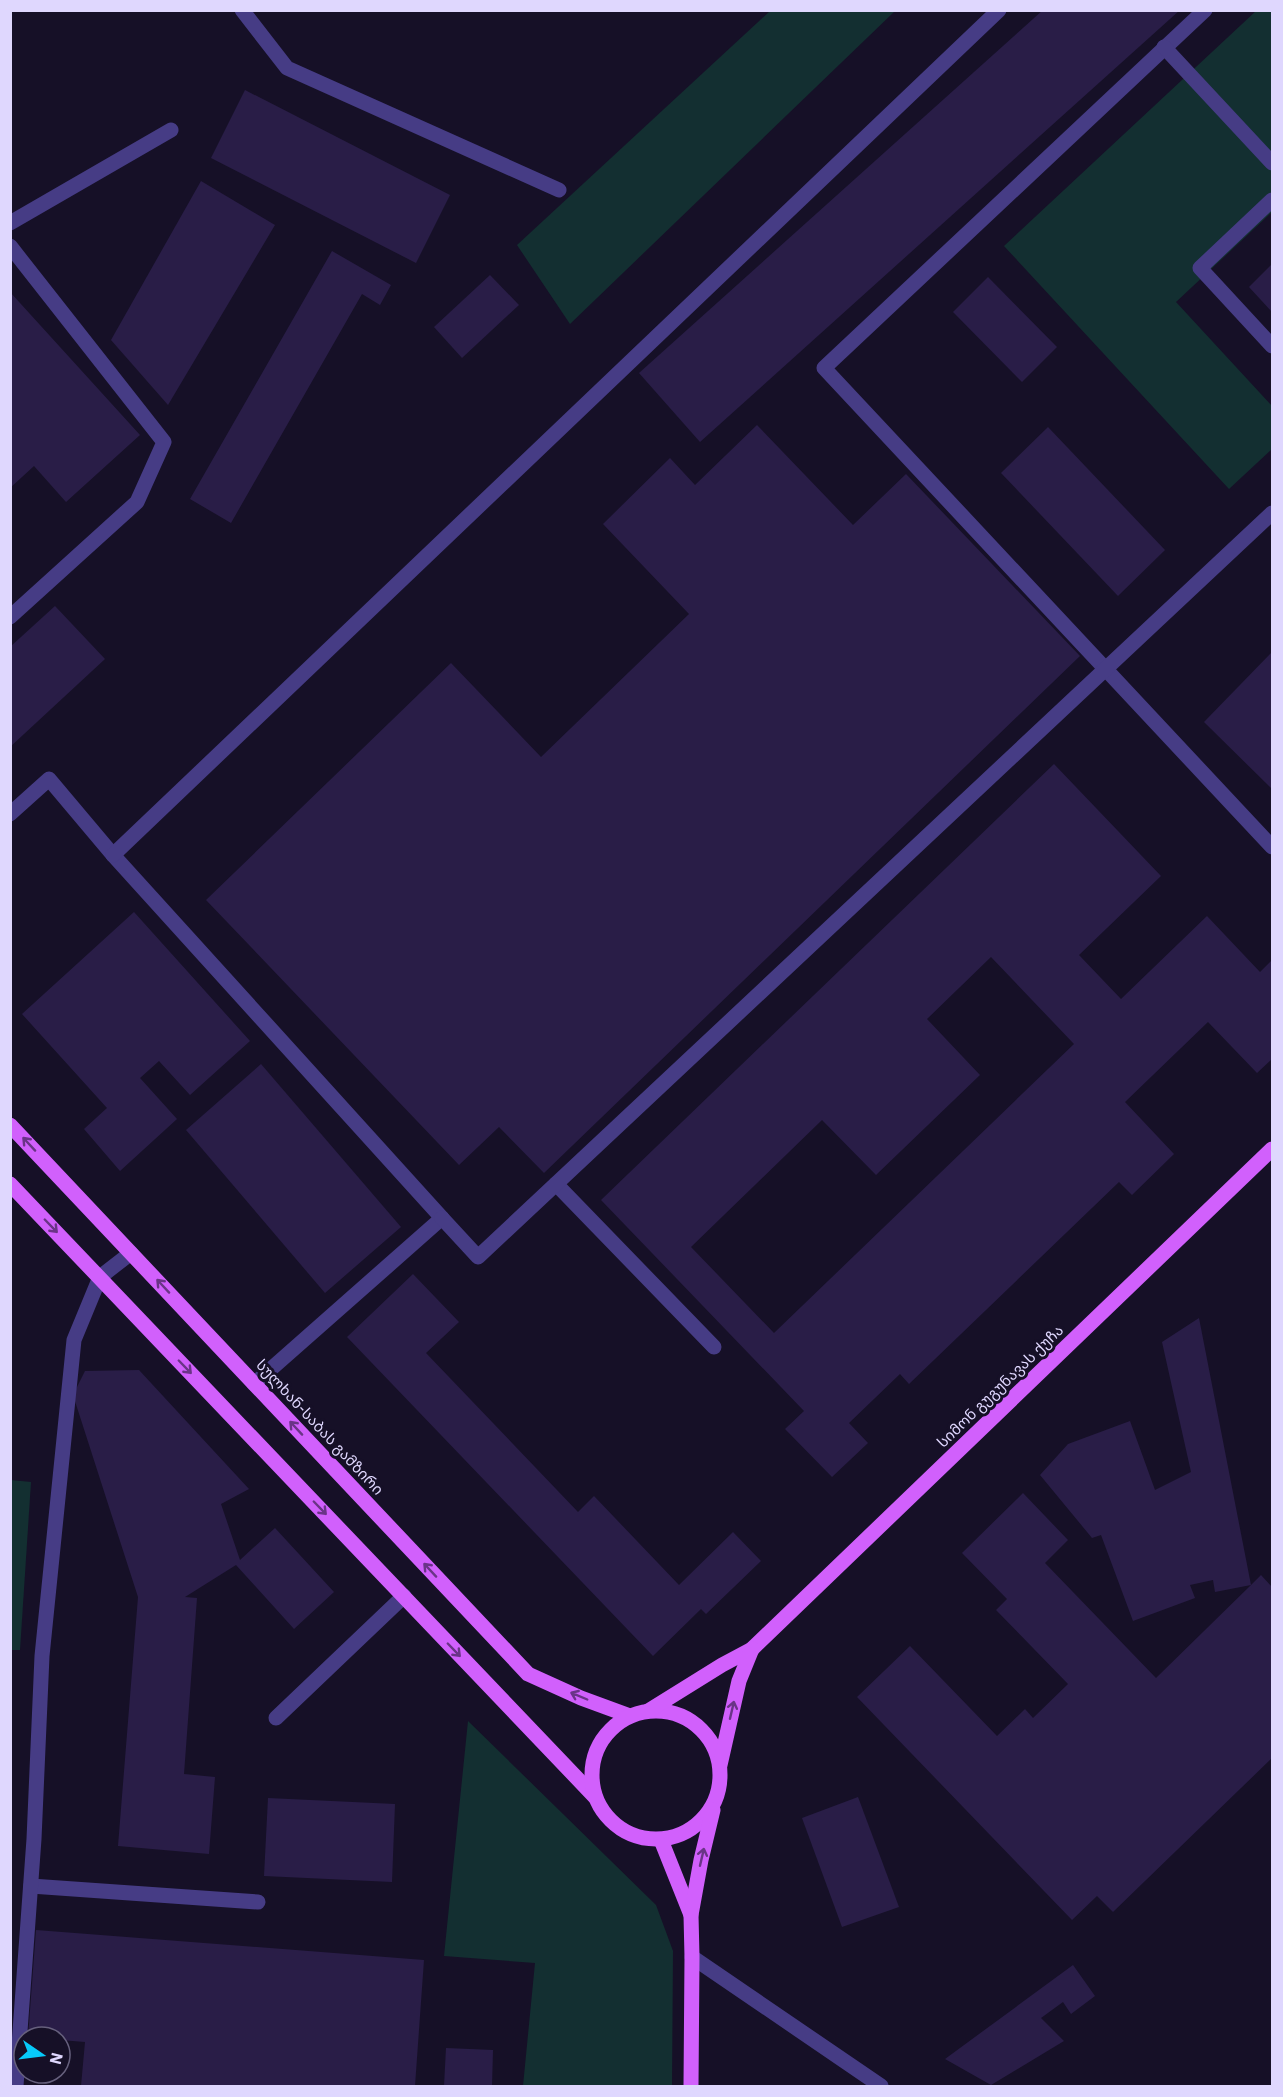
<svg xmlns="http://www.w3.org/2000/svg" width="1283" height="2097" font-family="'IBM Plex Sans','Noto Sans Georgian',sans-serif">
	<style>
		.green { fill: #132f31 }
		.building { fill: #291d47; fill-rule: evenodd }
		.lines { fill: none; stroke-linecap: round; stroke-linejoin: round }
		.minor { stroke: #463c85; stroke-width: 15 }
		.major { stroke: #d160fc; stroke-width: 15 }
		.oneway { stroke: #6a3487 }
		.labels { text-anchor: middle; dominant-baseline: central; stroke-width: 6; stroke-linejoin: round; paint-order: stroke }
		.street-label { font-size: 15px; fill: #dfd7fe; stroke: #161027 }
	</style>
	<rect width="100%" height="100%" fill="#161027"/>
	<!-- green -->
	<g class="green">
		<path d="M770,11H895L570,324L517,245Z"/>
		<path d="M1256,11H1272V212L1176,302L1272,406V449L1229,489L1004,246Z"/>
		<path d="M11,1480L31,1482L20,1650H11Z"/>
		<path d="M468,1721L656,1905L673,1951L672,2086H523L535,1963L444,1956Z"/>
	</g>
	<!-- building -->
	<g class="building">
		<path d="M1043,10H1180L700,442L639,373Z"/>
		<path d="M245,90L450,195L416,263L211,158Z"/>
		<path d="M201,181L275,225L168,405L111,340Z"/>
		<path d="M332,251L391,285L380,305L362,294L231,523L190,499Z"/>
		<path d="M1272,264V312L1249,287Z"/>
		<path d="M490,275L519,305L462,358L434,327Z"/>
		<path d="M988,277L1057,347L1022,382L953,312Z"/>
		<path d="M10,292L140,435L66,502L34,466L10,488Z"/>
		<path d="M757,425L853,525L906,474L1080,656L544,1173L499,1127L459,1165L206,900L451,663L541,757L689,614L603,524L670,458L695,485Z"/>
		<path d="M1048,427L1165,550L1118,596L1001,473Z"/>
		<path d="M55,606L105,659L10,747V647Z"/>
		<path d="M1272,652V789L1204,722Z"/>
		<path d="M1054,764L1161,876L1079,955L1121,999L1207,916L1260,972L1272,960V1059L1257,1073L1208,1022L1125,1102L1174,1154L1132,1195L1119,1182L909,1384L900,1374L849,1423L868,1443L832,1477L785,1429L804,1411L601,1200ZM991,957L1074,1044L774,1333L691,1247L822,1120L876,1175L980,1075L927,1019Z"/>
		<path d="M134,912L250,1041L190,1095L159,1061L140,1078L177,1119L120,1171L84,1129L107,1108L22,1014Z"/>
		<path d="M261,1064L401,1227L325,1293L186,1130Z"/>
		<path d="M413,1274L459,1322L426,1353L578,1512L594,1496L679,1585L733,1532L761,1561L706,1614L701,1609L653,1656L347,1337Z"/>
		<path d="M1199,1318L1251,1585L1261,1575L1272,1587V1758L1113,1912L1097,1896L1072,1920L857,1697L910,1646L997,1736L1025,1709L1033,1718L1068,1684L996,1610L1007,1599L962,1553L1023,1493L1068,1540L1045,1563L1156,1678L1251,1585L1215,1592L1213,1580L1190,1585L1195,1598L1133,1621L1101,1535L1092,1538L1040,1475L1068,1444L1130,1421L1155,1490L1191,1472L1162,1342Z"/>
		<path d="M139,1370L249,1489L221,1504L240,1560L275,1528L334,1592L294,1629L236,1565L185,1597L197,1598L184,1774L215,1777L209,1854L118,1846L138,1597L73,1395L85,1371Z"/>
		<path d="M858,1797L899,1907L842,1927L802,1818Z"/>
		<path d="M268,1798L395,1804L392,1882L264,1876Z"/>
		<path d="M36,1930L424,1960L415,2086H81L85,2042L60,2040V2037H28Z"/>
		<path d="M1073,1965L1095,1996L1071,2014L1063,2002L1041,2018L1064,2041L991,2085L945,2059Z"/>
		<path d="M446,2048L493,2050L492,2086H444Z"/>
	</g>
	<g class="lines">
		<!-- minor -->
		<g class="minor">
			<path d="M242,10L287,68L559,190"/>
			<path d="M1205,10L824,368L1272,847"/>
			<path d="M1164,47L1272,163"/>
			<path d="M1272,200L1200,268L1272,346"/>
			<path d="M10,223L171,130"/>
			<path d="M10,246L164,442L137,502L10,617"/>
			<path d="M10,814L49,779L113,855L442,1218L254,1384"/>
			<path d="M113,855L999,10"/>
			<path d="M556,1184L714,1347"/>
			<path d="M442,1218L478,1257L1272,513"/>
			<path d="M276,1718L404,1596"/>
			<path d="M31,1886L258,1902"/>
			<path d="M692,1957L881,2086"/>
			<path d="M16,2086L34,1839L42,1656L74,1340L100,1277L131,1253"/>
		</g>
		<!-- major -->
		<g class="major">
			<path d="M10,1125L528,1674L581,1698L630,1716"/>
			<path d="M10,1184L595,1797"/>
			<circle cx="656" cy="1775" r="64"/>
			<path d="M648,1711L722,1665L752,1649L1272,1149"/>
			<path d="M720,1765L739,1681L752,1649"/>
			<path d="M661,1840L691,1915"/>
			<path d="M691,2086L692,1957L691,1915L701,1860L713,1810"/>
		</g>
	</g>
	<!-- one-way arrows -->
	<defs><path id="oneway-shaft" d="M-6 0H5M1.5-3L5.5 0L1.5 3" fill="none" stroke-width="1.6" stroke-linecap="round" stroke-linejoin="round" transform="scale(1.5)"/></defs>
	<g class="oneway">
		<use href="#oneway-shaft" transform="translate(29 1144) rotate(-133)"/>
		<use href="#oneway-shaft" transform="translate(51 1226) rotate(46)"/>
		<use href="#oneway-shaft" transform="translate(163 1286) rotate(-133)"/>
		<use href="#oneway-shaft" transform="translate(185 1367) rotate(46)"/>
		<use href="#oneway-shaft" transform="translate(296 1428) rotate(-133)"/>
		<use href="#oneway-shaft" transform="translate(320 1508) rotate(46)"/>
		<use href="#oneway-shaft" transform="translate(430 1570) rotate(-133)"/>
		<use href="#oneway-shaft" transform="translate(454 1650) rotate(46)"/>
		<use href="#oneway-shaft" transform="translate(579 1696) rotate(-157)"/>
		<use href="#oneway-shaft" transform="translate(732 1710) rotate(-77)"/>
		<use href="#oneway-shaft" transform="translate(702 1857) rotate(-77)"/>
	</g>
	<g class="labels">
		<!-- street labels -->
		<g class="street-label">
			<text transform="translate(1000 1386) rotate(-44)">სიმონ გუგუნავას ქუჩა</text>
			<text transform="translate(320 1427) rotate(47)">სულხან-საბას გამზირი</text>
		</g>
	</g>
	<!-- border -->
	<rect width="1283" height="2097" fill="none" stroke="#dfd7fe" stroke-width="24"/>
	<!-- north arrow -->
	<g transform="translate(42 2055) rotate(104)"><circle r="28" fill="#161027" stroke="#66607d" stroke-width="1.5"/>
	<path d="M0-4.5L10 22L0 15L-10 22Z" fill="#07cafa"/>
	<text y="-9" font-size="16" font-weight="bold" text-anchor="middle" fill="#dfd7fe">N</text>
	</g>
</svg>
